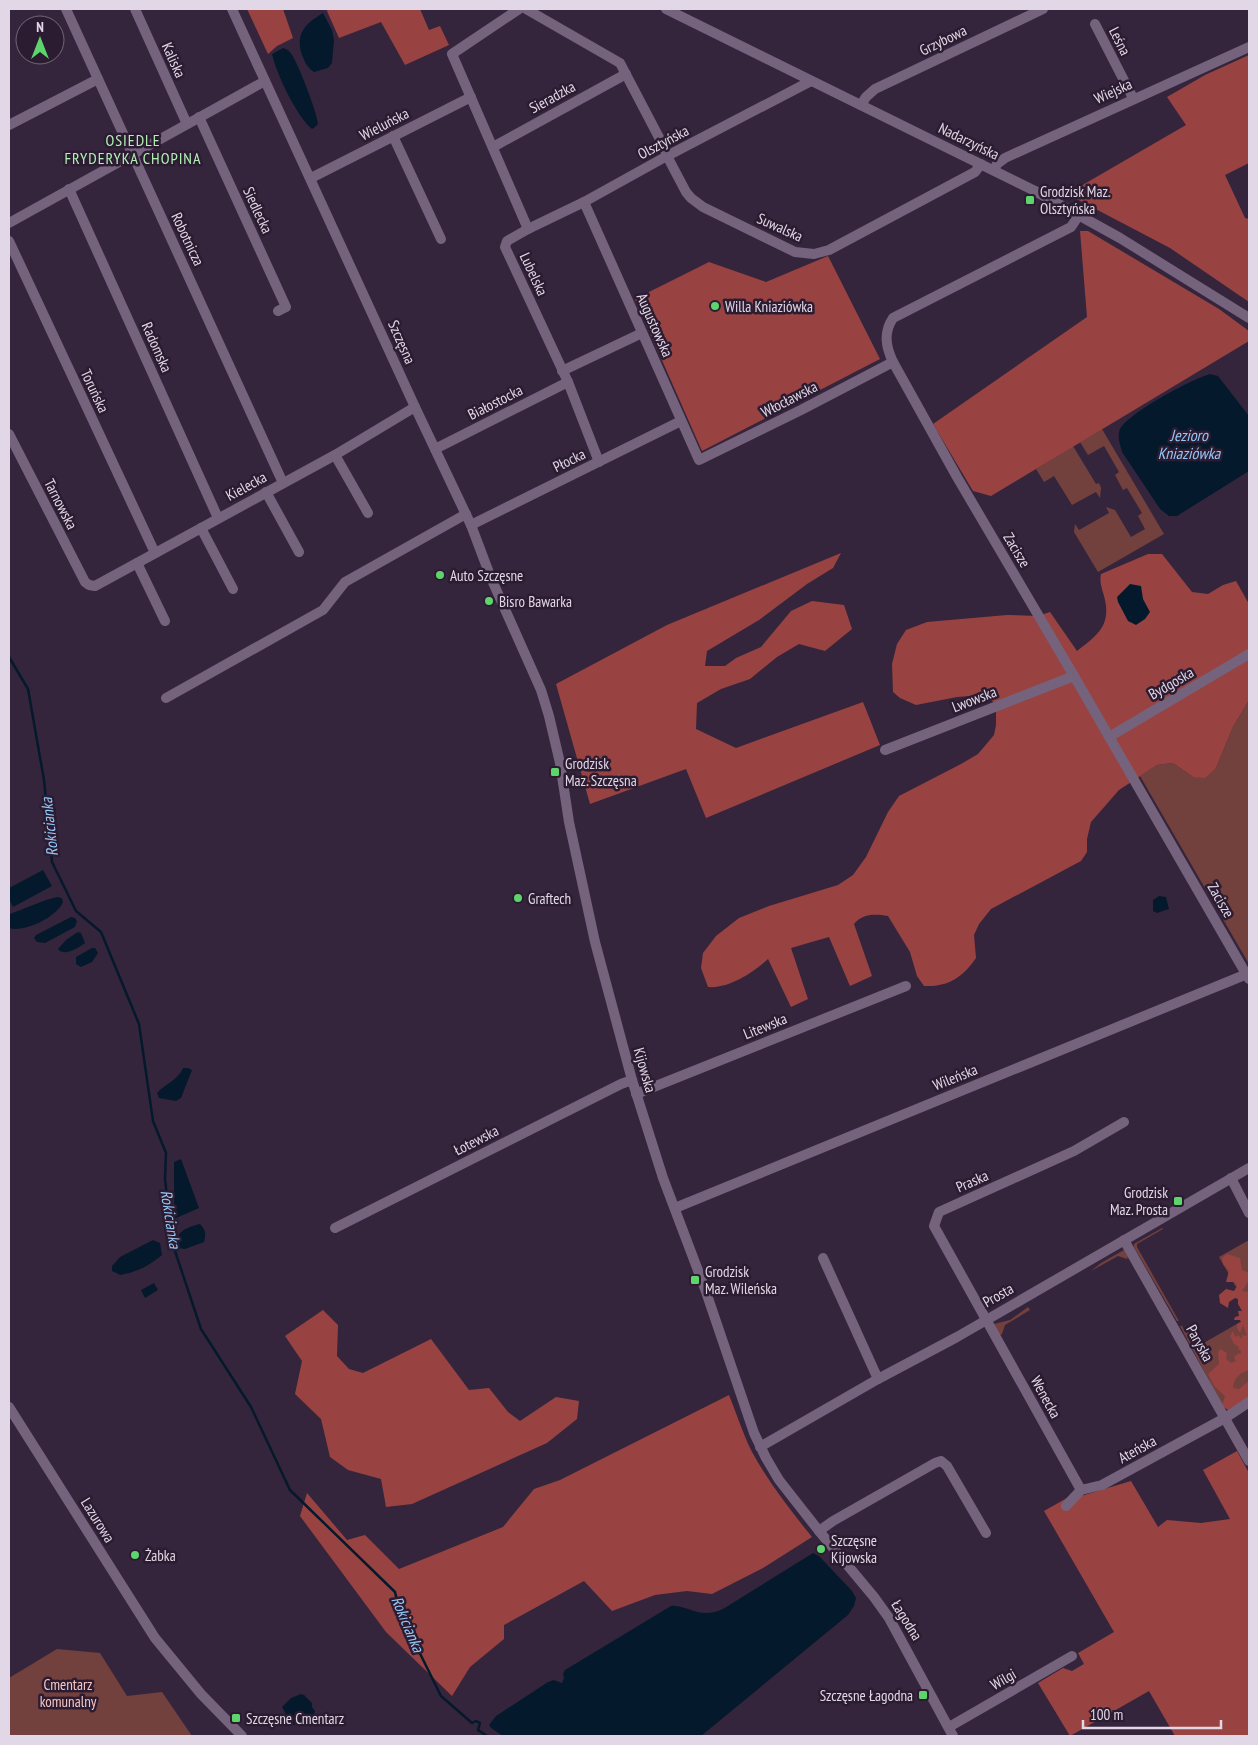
<svg xmlns="http://www.w3.org/2000/svg" width="1258" height="1745" font-family="'PT Sans Narrow',sans-serif">
	<style>
		.green { fill: #72403d }
		.forest { fill: #984341 }
		.water { fill: #05192c }
		.lines { fill: none; stroke-linecap: round; stroke-linejoin: round }
		.stream { stroke: #05192c; stroke-width: 2.5 }
		.minor { stroke: #75637d; stroke-width: 10 }
		.poi-dot { fill: #5ed56c; stroke: #2b1c31; stroke-width: 2 }
		.labels { text-anchor: middle; dominant-baseline: central; stroke-width: 5; stroke-linejoin: round; paint-order: stroke }
		.street-label { font-size: 15px; fill: #e1d7e6; stroke: #2b1c31 }
		.poi-label { font-size: 15px; fill: #e1d7e6; stroke: #2b1c31; text-anchor: start }
		.park-label { font-size: 15px; fill: #f8c6c2; stroke: #2b1c31 }
		.neighbourhood-label { font-size: 16px; letter-spacing: 1px; fill: #b3f0b6; stroke: #2b1c31 }
		.water-label { font-size: 16px; font-style: italic; fill: #95c8f8; stroke: #2b1c31 }
	</style>
	<rect width="100%" height="100%" fill="#35253c"/>
	<!-- green -->
	<g class="green">
		<path d="M1102,429L1164,534L1098,572L1074,532L1075,524L1079,530L1109,513L1106,507L1115,510L1131,537L1145,529L1138,516L1142,513L1127,488L1123,490L1115,475L1119,472L1104,446L1088,455L1080,442Z"/>
		<path d="M1073,446L1096,484L1099,483L1101,488L1100,498L1096,492L1072,505L1054,476L1044,482L1036,469Z"/>
		<path d="M1249,700V964L1140,776L1157,765L1173,763L1193,777L1216,768L1233,727Z"/>
		<path d="M1162,1228L1163,1229L1137,1244V1247L1179,1321H1177L1134,1247V1244Z"/>
		<path d="M1249,1240V1310L1219,1257Z"/>
		<path d="M1124,1250L1128,1257L1127,1259L1118,1256L1091,1271L1101,1263Z"/>
		<path d="M1028,1307L1030,1310L1005,1325L1002,1334L999,1336L994,1324L1010,1320Z"/>
		<path d="M1249,1317V1401L1225,1407L1221,1403L1180,1326H1182L1195,1348Z"/>
		<path d="M57,1649L100,1653L127,1696L162,1692L192,1736H9V1678Z"/>
	</g>
	<!-- forest -->
	<g class="forest">
		<path d="M247,9H283L293,38L277,46L268,54Z"/>
		<path d="M328,9H420L429,30L440,26L449,45L405,65L381,22L339,38L327,11Z"/>
		<path d="M1249,55V163L1225,175L1245,218L1249,219V302L1170,248L1067,194L1186,125L1167,97L1205,75Z"/>
		<path d="M1080,231H1088L1219,309L1249,331V341L991,496L973,491L933,424L1087,317Z"/>
		<path d="M828,256L880,359L702,451L635,299L709,262L766,282Z"/>
		<path d="M841,553L833,568L807,584L759,620L707,651L705,666H725L736,658L761,647L791,611L812,601L844,605L852,629L825,651L799,644L777,657L750,679L721,689L697,703L696,729L736,748L863,702L880,745L706,818L686,769L590,804L556,684L667,625Z"/>
		<path d="M1148,554H1162L1192,592L1208,594L1223,585L1236,581L1249,604V700L1233,727L1216,768L1205,778L1193,777L1173,763L1157,765L1119,790L1091,822L1087,839V852L1081,861L991,909L979,924L974,935L976,958C962,978 948,987 924,986L917,976L910,952L888,916C875,914 863,913 854,924L872,976L850,986L829,937L791,948L808,999L791,1007L768,959C754,972 729,989 708,987L701,968L703,953L716,936L739,918L769,906L838,885L853,875L866,857L888,812L899,796L961,764L978,754L994,735L996,725V704L984,695L957,697L916,705L900,698L893,692L892,664L897,644L906,630L927,622L1007,615L1038,616L1050,612L1077,651C1095,637 1111,627 1105,600C1103,590 1099,584 1101,574Z"/>
		<path d="M1227,1254L1240,1258L1242,1270L1249,1273V1280L1242,1291L1249,1292V1370C1240,1373 1234,1377 1233,1388L1239,1389L1249,1381V1398L1228,1410L1222,1406L1225,1396L1214,1386L1208,1374L1219,1364L1218,1353L1220,1349L1227,1353L1226,1359L1231,1363L1236,1361L1234,1357L1239,1353L1241,1354V1351L1238,1349L1239,1347L1234,1344L1230,1336L1233,1331L1235,1337L1238,1335L1242,1339V1335L1247,1336L1243,1325L1240,1333L1237,1328V1324L1241,1322L1240,1320H1234L1235,1317L1239,1316L1238,1311H1242L1238,1304V1299L1235,1298L1229,1302L1228,1308L1220,1303L1219,1295L1226,1289L1234,1291L1237,1286L1234,1282H1226L1229,1271L1223,1264L1222,1258Z"/>
		<path d="M323,1310L338,1325L337,1356L349,1369L363,1373L431,1339L469,1390L489,1388L508,1412L520,1421L556,1397L579,1401L577,1419L547,1443L412,1504L386,1507L381,1479L348,1470L330,1457L321,1419L295,1394L302,1361L285,1336Z"/>
		<path d="M1189,1325L1193,1326L1195,1328L1191,1334L1196,1333L1203,1338L1199,1342H1194L1196,1344L1193,1346L1184,1329Z"/>
		<path d="M729,1395C737,1415 743,1434 752,1452C769,1483 790,1510 812,1537L763,1568L712,1594L687,1591L655,1595L612,1611L584,1581L504,1625V1639L470,1667L452,1696L386,1632L300,1516L307,1493L347,1540L365,1535L399,1569L503,1527L534,1489L560,1480Z"/>
		<path d="M1237,1451L1249,1473V1736H1175L1149,1691L1070,1736L1038,1683L1063,1668L1072,1671L1084,1664L1078,1653L1114,1632L1044,1511L1067,1498L1081,1496L1131,1481L1158,1527L1167,1520L1201,1523L1230,1519L1203,1470Z"/>
	</g>
	<!-- water -->
	<g class="water">
		<path d="M323,13L332,30L334,40L332,63L328,68L314,72C306,67 304,60 301,52C296,31 307,23 323,13Z"/>
		<path d="M283,48C286,49 287,49 290,52C297,60 317,112 318,124L314,128L312,129C297,117 276,73 272,54Z"/>
		<path d="M1210,374L1218,376L1249,416V471L1177,516H1169L1160,509L1122,452C1120,445 1117,436 1120,429C1130,412 1190,380 1210,374Z"/>
		<path d="M1130,584L1141,586L1143,599L1150,612L1145,619L1136,625L1128,621L1118,602L1117,597Z"/>
		<path d="M43,870L52,886L13,907L9,899V888Z"/>
		<path d="M1159,896L1166,897L1169,909L1157,913L1153,911V900Z"/>
		<path d="M57,897L62,898L63,902C57,917 24,933 9,928V916L10,914L46,900Z"/>
		<path d="M71,917L75,918L77,921L75,927L45,943L37,942L34,938L36,935Z"/>
		<path d="M78,932L81,933L85,943C78,948 64,957 58,949L66,940Z"/>
		<path d="M92,948H95L98,953L92,962L81,967L76,964V957Z"/>
		<path d="M183,1068H188L192,1070L181,1098L176,1101L159,1098L157,1093C165,1084 178,1080 183,1068Z"/>
		<path d="M181,1159L199,1208L174,1219V1162Z"/>
		<path d="M200,1224C206,1230 206,1234 204,1242L185,1249L178,1248C173,1232 187,1227 200,1224Z"/>
		<path d="M153,1240L160,1243L162,1255C149,1266 137,1272 120,1275L112,1271V1266L120,1257Z"/>
		<path d="M154,1283L158,1290L145,1298L141,1290Z"/>
		<path d="M813,1553L819,1556L852,1591L856,1598L854,1606L848,1615L701,1736H646L639,1735L631,1736H503L491,1728L489,1725L496,1716L548,1682L554,1680L562,1683L564,1678L563,1674L565,1670L671,1606C678,1605 684,1608 691,1610C702,1614 712,1614 723,1609Z"/>
		<path d="M301,1694L304,1695L312,1703V1707L315,1711L314,1714L294,1725L291,1723L282,1707L291,1698Z"/>
	</g>
	<g class="lines">
		<!-- stream -->
		<path class="stream" d="M9,657L28,689L44,780L52,862L76,911L101,932L139,1024L153,1121L166,1153L165,1179L172,1242L201,1329L251,1407L290,1490L395,1592L400,1613L441,1696L472,1723L476,1721L480,1723L478,1730L487,1736"/>
		<!-- minor -->
		<g class="minor">
			<path d="M66,9L283,483"/>
			<path d="M135,9L187,124"/>
			<path d="M232,9L415,407L471,525L491,578L541,690L549,716L560,763L569,822L595,942L632,1080L663,1178L705,1289L754,1433L766,1458L779,1480L819,1531L874,1597L889,1618L953,1736"/>
			<path d="M519,9L452,54L528,229L507,241L505,247L568,382L599,462"/>
			<path d="M526,9L620,63L664,147L667,156L686,192L691,198L703,207L795,252L814,254L829,250L975,172L981,164"/>
			<path d="M666,9L1035,191L1120,238L1249,318"/>
			<path d="M1095,24L1133,98"/>
			<path d="M861,105L866,97L875,89L1043,9"/>
			<path d="M199,117L286,307L278,311"/>
			<path d="M9,125L98,79"/>
			<path d="M393,136L441,239"/>
			<path d="M493,147L626,74"/>
			<path d="M994,170L997,164L1005,158L1249,47"/>
			<path d="M311,178L471,97"/>
			<path d="M69,189L218,518"/>
			<path d="M584,202L699,460L801,410L893,362"/>
			<path d="M1079,215L1071,227L893,318C883,333 886,347 893,362L957,477L1074,676L1249,979"/>
			<path d="M9,223L265,81"/>
			<path d="M528,229L584,202L667,156L811,81"/>
			<path d="M9,241L155,553"/>
			<path d="M562,371L642,333"/>
			<path d="M9,434L85,582L89,585L95,586L335,455L415,407"/>
			<path d="M435,449L568,382"/>
			<path d="M335,455L368,513"/>
			<path d="M266,492L299,552"/>
			<path d="M471,525L681,421"/>
			<path d="M201,528L233,589"/>
			<path d="M137,563L165,621"/>
			<path d="M166,698L323,610L345,582L466,514"/>
			<path d="M1109,737L1249,654"/>
			<path d="M885,750L1074,676"/>
			<path d="M636,1094L906,986"/>
			<path d="M1231,1178L1249,1213"/>
			<path d="M675,1208L1247,974"/>
			<path d="M335,1228L621,1084L632,1080"/>
			<path d="M1124,1240L1249,1461"/>
			<path d="M823,1258L878,1379"/>
			<path d="M9,1407L155,1638L201,1694L242,1736"/>
			<path d="M760,1447L878,1379L957,1337L1249,1168"/>
			<path d="M1081,1490L934,1226L939,1212L1074,1151L1124,1122"/>
			<path d="M1066,1506L1081,1490L1102,1485L1225,1418L1249,1402"/>
			<path d="M819,1531L833,1521L935,1463L941,1461L947,1466L986,1533"/>
			<path d="M949,1727L1072,1656"/>
		</g>
	</g>
	<!-- markers -->
	<g class="poi-dot">
		<rect x="1025" y="195" width="10" height="10" rx="2.5"/>
		<circle cx="715" cy="306" r="5"/>
		<circle cx="440" cy="575" r="5"/>
		<circle cx="489" cy="601" r="5"/>
		<rect x="550" y="767" width="10" height="10" rx="2.5"/>
		<circle cx="518" cy="898" r="5"/>
		<rect x="1173" y="1196" width="10" height="10" rx="2.5"/>
		<rect x="690" y="1275" width="10" height="10" rx="2.5"/>
		<circle cx="821" cy="1549" r="5"/>
		<circle cx="135" cy="1555" r="5"/>
		<rect x="918" y="1690" width="10" height="10" rx="2.5"/>
		<rect x="231" y="1713" width="10" height="10" rx="2.5"/>
	</g>
	<g class="labels">
		<!-- street labels -->
		<g class="street-label">
			<text transform="translate(943 40) rotate(-26)">Grzybowa</text>
			<text transform="translate(1120 41) rotate(63)">Leśna</text>
			<text transform="translate(174 60) rotate(66)">Kaliska</text>
			<text transform="translate(1113 91) rotate(-25)">Wiejska</text>
			<text transform="translate(552 97) rotate(-29)">Sieradzka</text>
			<text transform="translate(384 124) rotate(-27)">Wieluńska</text>
			<text transform="translate(969 141) rotate(26)">Nadarzyńska</text>
			<text transform="translate(663 142) rotate(-28)">Olsztyńska</text>
			<text transform="translate(258 210) rotate(65)">Siedlecka</text>
			<text transform="translate(780 227) rotate(24)">Suwalska</text>
			<text transform="translate(188 239) rotate(65)">Robotnicza</text>
			<text transform="translate(534 274) rotate(65)">Lubelska</text>
			<text transform="translate(655 325) rotate(66)">Augustowska</text>
			<text transform="translate(402 342) rotate(66)">Szczęsna</text>
			<text transform="translate(157 347) rotate(66)">Radomska</text>
			<text transform="translate(95 391) rotate(65)">Toruńska</text>
			<text transform="translate(789 399) rotate(-27)">Włocławska</text>
			<text transform="translate(495 402) rotate(-27)">Białostocka</text>
			<text transform="translate(569 460) rotate(-26)">Płocka</text>
			<text transform="translate(246 486) rotate(-29)">Kielecka</text>
			<text transform="translate(61 504) rotate(63)">Tarnowska</text>
			<text transform="translate(1017 550) rotate(59)">Zacisze</text>
			<text transform="translate(1171 683) rotate(-30)">Bydgoska</text>
			<text transform="translate(974 699) rotate(-21)">Lwowska</text>
			<text transform="translate(1221 900) rotate(60)">Zacisze</text>
			<text transform="translate(765 1026) rotate(-22)">Litewska</text>
			<text transform="translate(645 1070) rotate(74)">Kijowska</text>
			<text transform="translate(955 1077) rotate(-22)">Wileńska</text>
			<text transform="translate(476 1140) rotate(-27)">Łotewska</text>
			<text transform="translate(972 1181) rotate(-24)">Praska</text>
			<text transform="translate(998 1295) rotate(-30)">Prosta</text>
			<text transform="translate(1200 1343) rotate(61)">Paryska</text>
			<text transform="translate(1046 1397) rotate(61)">Wenecka</text>
			<text transform="translate(1137 1449) rotate(-29)">Ateńska</text>
			<text transform="translate(98 1520) rotate(58)">Lazurowa</text>
			<text transform="translate(907 1620) rotate(58)">Łagodna</text>
			<text transform="translate(1003 1679) rotate(-30)">Wilgi</text>
		</g>
		<!-- poi labels -->
		<g class="poi-label">
			<text x="1040" y="191">Grodzisk Maz.<tspan x="1040" dy="17">Olsztyńska</tspan></text>
			<text x="725" y="306">Willa Kniaziówka</text>
			<text x="450" y="575">Auto Szczęsne</text>
			<text x="499" y="601">Bisro Bawarka</text>
			<text x="565" y="763">Grodzisk<tspan x="565" dy="17">Maz. Szczęsna</tspan></text>
			<text x="528" y="898">Graftech</text>
			<text x="1168" y="1192" text-anchor="end">Grodzisk<tspan x="1168" dy="17">Maz. Prosta</tspan></text>
			<text x="705" y="1271">Grodzisk<tspan x="705" dy="17">Maz. Wileńska</tspan></text>
			<text x="831" y="1540">Szczęsne<tspan x="831" dy="17">Kijowska</tspan></text>
			<text x="145" y="1555">Żabka</text>
			<text x="913" y="1695" text-anchor="end">Szczęsne Łagodna</text>
			<text x="246" y="1718">Szczęsne Cmentarz</text>
		</g>
		<!-- park labels -->
		<g class="park-label">
			<text x="68" y="1684">Cmentarz<tspan x="68" dy="17">komunalny</tspan></text>
		</g>
		<!-- neighbourhood labels -->
		<g class="neighbourhood-label">
			<text x="133" y="140">OSIEDLE<tspan x="133" dy="18">FRYDERYKA CHOPINA</tspan></text>
		</g>
		<!-- water labels -->
		<g class="water-label">
			<text x="1189" y="435">Jezioro<tspan x="1189" dy="18">Kniaziówka</tspan></text>
			<text transform="translate(49 827) rotate(-96)">Rokicianka</text>
			<text transform="translate(171 1219) rotate(81)">Rokicianka</text>
			<text transform="translate(408 1624) rotate(67)">Rokicianka</text>
		</g>
	</g>
	<!-- border -->
	<rect width="1258" height="1745" fill="none" stroke="#e1d7e6" stroke-width="20"/>
	<!-- north arrow -->
	<g transform="translate(40 40)"><circle r="24" fill="#2b1c31" stroke="#746779"/>
	<path d="M0-4L9 19L0 12L-9 19Z" fill="#5ed56c"/>
	<text y="-8" font-size="14" font-weight="bold" text-anchor="middle" fill="#e1d7e6">N</text>
	</g>
	<!-- scale -->
	<path d="M1083 1720v8h138v-8" fill="none" stroke="#e1d7e6" stroke-width="2.5"/>
	<text x="1090" y="1720" font-size="15" fill="#e1d7e6" stroke="#2b1c31" stroke-width="4" paint-order="stroke">100 m</text>
</svg>
